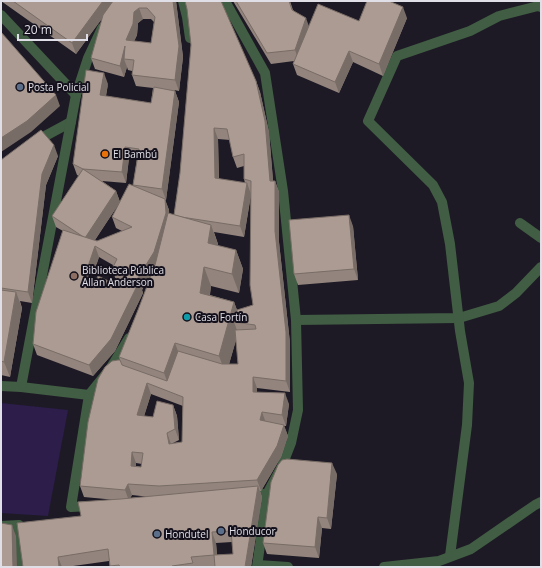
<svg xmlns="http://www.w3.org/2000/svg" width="542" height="568" font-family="'Open Sans',sans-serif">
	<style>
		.park { fill: #2c1d4b }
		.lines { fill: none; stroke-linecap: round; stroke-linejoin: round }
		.service { stroke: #415d43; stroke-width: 10 }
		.minor { stroke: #415d43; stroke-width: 10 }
		.tertiary { stroke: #415d43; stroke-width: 10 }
		.wall { fill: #93857e; fill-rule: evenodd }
		.shaded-wall { fill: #786c66 }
		.building { fill: #ab9b92; stroke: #786c66; fill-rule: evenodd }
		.service-dot { fill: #5c6f8a; stroke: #14111c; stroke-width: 1.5 }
		.food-dot { fill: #e8710a; stroke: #14111c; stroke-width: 1.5 }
		.education-dot { fill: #8d6e63; stroke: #14111c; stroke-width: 1.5 }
		.culture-dot { fill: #0f9aa8; stroke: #14111c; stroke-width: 1.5 }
		.labels { text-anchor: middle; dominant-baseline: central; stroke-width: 4; stroke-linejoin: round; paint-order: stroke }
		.poi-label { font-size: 10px; fill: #e0dee6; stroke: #14111c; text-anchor: start }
	</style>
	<rect width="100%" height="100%" fill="#1d1a25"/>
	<!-- park -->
	<path class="park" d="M1,403L68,410L48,516L1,513Z"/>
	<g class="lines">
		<!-- service -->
		<g class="service">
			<path d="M520,223L541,238"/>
			<path d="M296,320L459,318L499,306L516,293L541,267"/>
			<path d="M450,556L467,425L469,383L460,331L450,244L442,202L433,185L368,121L397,56L470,31L499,16L538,6L541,7"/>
		</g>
		<!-- minor -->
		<g class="minor">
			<path d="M183,1L187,17L190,38"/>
			<path d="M225,1L265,73L283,191L296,320L298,410L291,443L282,466L267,494"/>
			<path d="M34,142L71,122"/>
			<path d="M21,387L89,395L71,507L91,506"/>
			<path d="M89,395L110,369L129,338"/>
			<path d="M258,565L288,567"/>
			<path d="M257,567L267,494H261"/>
			<path d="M384,567L439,561L471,549L535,505L541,502"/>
		</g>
		<!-- tertiary -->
		<g class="tertiary">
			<path d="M1,15L76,95"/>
			<path d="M1,386L21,387L76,95L88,58L102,28"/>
			<path d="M1,526L19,525L20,567"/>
		</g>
	</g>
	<!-- wall -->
	<g class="wall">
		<path d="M1,1H176L183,57L179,91L174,90L175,91L179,102L166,200H165L169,210V213L174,215L180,173L191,45L256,81L260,92L269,132L273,181H275L279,192V242L290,343V392L257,388V392L289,404L286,426H284L288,436L281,457L261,491H260L262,497L251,567H215V566L208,567H110L109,561L66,567H23L81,516L116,500L84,497L80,486L120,360L119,357L138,310L152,273L142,290L143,293L115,351L93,376L37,355L33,344L63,231L56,227L52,216L79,176L77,175L73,164L108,84L106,96L151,103L153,88L136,86L132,75V71L128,70L127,67L124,77L95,69L91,58L103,17L76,54ZM143,19H151L154,22L151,43L134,41L137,35L138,23ZM218,139L230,140L233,157L237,168L244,166V179L245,183L219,179ZM129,158L137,159L133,185L134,186L112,217L116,228L122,231L97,241L95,240L120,202L116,191L102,181L126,183ZM251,195L253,305L237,310L234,302L210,295L211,286L239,293L243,269L236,250L218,246V244L214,232L244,237ZM99,257L113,265L112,269L116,280L121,282L119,286L92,288L89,287ZM236,340L238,364H229ZM151,394L183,406L182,442L173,443L179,440L177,416L173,405L153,417L144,416ZM136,463L142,464L141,467L136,466ZM132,495L150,497L130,498ZM232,542L233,554L217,555L216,543Z"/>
		<path d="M233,1H290L293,10L309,27L359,21L407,18L383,76L353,62L339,93L297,75L293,64L294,61L271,64Z"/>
		<path d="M58,156L46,185L32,303L20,301L22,308L10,377L1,375V160Z"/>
		<path d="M353,226L358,280L298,285L294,274Z"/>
		<path d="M337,474L331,529L322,528L319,558L267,554L263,543Z"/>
	</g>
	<!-- shaded-wall -->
	<g class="shaded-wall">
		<path d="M103,1H115L76,54L72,43Z"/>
		<path d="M173,1H176L183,57L179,91L175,80Z"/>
		<path d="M403,7L407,18L383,76L379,64Z"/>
		<path d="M139,8L143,19L138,23L137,35L130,51L126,40L134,12Z"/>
		<path d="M306,18L310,29L299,61L295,50Z"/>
		<path d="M125,46L124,59L127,67L124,77L120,66Z"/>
		<path d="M349,51L353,62L339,93L335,82Z"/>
		<path d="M104,73L108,84L104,106L100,95Z"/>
		<path d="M256,81L260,92L269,132L274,192L270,181Z"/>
		<path d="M175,91L179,102L166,200L162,189Z"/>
		<path d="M56,95L60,106L31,132L1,152V138Z"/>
		<path d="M214,128L218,139L219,189L215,178Z"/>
		<path d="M54,145L58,156L46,185L32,303L28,292L42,174Z"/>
		<path d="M125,147L129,158L126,183L122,172Z"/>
		<path d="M275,181L279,192V242L290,343V392L286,381L275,231Z"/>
		<path d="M247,183L251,194L244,237L240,226Z"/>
		<path d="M116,191L120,202L89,249L85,238Z"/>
		<path d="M165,199L169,210L170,224L158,263L142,290L143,293L115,351L93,376L89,365L136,281Z"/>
		<path d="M349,215L353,226L358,280L354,269Z"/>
		<path d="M211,225L218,244L215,262L208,243Z"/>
		<path d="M95,246L99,257L86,295L82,284Z"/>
		<path d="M236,250L243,269L239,293L232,274Z"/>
		<path d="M204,267L211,286L207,312L200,293Z"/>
		<path d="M16,292L22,308L10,377L4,362Z"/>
		<path d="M234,302L241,321L234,322L238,333L226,375L219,356Z"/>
		<path d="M175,343L182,362L171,392L164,373Z"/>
		<path d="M253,377L257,388V403L253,392Z"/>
		<path d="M147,383L151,394L141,426L137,415Z"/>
		<path d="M285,393L289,404L286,426L282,415Z"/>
		<path d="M173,405L177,416L179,440L175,429Z"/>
		<path d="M262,412L266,423L260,420Z"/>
		<path d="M284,425L288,436L281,457L261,491L257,480Z"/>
		<path d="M167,433L171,444H169Z"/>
		<path d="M132,452L136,463L135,477L131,466Z"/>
		<path d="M332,463L337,474L331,529L327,518Z"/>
		<path d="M128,484L132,495L129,501L125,490Z"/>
		<path d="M258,486L262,497L251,567H245Z"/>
		<path d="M318,517L322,528L319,558L315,547Z"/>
		<path d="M12,525L16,536L17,567H13Z"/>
		<path d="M212,532L216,543L218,566L214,555Z"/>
		<path d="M58,557L62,567H59Z"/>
	</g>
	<!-- building -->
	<g class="building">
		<path d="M13,1H103L72,43Z"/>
		<path d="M113,1H173L179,46L175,80L132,75L134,60L124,59L125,46L120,66L91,58L103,15ZM139,8H147L155,17L151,43L126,40L133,24L134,12Z"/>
		<path d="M185,1H221L256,81L265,121L270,181H275V231L286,332V381L253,377V392L285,393L282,415L262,412L260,420L284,425L277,446L257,480L159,486L128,484L125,490L80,486L88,422L98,379L105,367L112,361L118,360H120L122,365L167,381L178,351L222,364H238L235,330L256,329L255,325L234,322L237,310L253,305L250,285L251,181L244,179V154L233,157L227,129L214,128L215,178L247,183L240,226L181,217L174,215L180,173L191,45L187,9ZM147,383L183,397L182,442L169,444L167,433L175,429L173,405L157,401L153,417L137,415ZM132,452L143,453L141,467L131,466Z"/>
		<path d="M236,1H289L292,10L306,18L295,50L267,53Z"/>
		<path d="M367,1H389L403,7L379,64L349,51L335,82L293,64L318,4L359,21Z"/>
		<path d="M1,32L56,95L27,121L1,138Z"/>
		<path d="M86,70L104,73L100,95L151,103L154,87L175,91L162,189L133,185L139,149L125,147L122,172L83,169L116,191L85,238L52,216L83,169L73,164Z"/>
		<path d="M41,130L54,145L42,174L28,292L1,288V160Z"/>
		<path d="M129,184L165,199L166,213L154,252L136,281L139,282L111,339L89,365L33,344L36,312L63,230L97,241L132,227L112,217ZM95,246L117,259L112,269L125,275L119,286L98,276L92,288L82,284Z"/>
		<path d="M168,213L211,225L208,243L236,250L232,274L204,267L200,293L234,302L219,356L175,343L164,373L119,357L138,310L155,265Z"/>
		<path d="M349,215L354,269L294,274L289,220Z"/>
		<path d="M1,290L16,292L4,362L1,361Z"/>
		<path d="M287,459L332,463L327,518L318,517L315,547L263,543L271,482L278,465L282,460Z"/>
		<path d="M258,486L245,567H215L214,555L191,557L193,563L172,566L173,567H120L119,565L110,566L108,549L58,557L59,567H23L17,523L81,516L78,502L121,499ZM231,531L233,554L214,555L212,532Z"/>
		<path d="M1,523L12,525L13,567H1Z"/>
	</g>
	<!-- markers -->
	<g class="service-dot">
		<circle cx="20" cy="87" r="4"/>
		<circle cx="221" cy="531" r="4"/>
		<circle cx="157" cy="534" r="4"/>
	</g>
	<circle class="food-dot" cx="105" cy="154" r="4"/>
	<circle class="education-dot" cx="74" cy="276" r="4"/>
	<circle class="culture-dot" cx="187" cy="317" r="4"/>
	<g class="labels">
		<!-- poi labels -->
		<g class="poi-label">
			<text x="28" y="87">Posta Policial</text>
			<text x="113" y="154">El Bambú</text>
			<text x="82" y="270">Biblioteca Pública<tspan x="82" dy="12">Allan Anderson</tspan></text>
			<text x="195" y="317">Casa Fortín</text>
			<text x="229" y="531">Honducor</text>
			<text x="165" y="534">Hondutel</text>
		</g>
	</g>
	<!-- border -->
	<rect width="542" height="568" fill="none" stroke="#e0dee6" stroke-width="4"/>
	<!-- scale -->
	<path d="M18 34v6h69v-6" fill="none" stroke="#e0dee6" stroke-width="2"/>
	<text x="24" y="34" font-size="12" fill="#e0dee6" stroke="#14111c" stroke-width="3" paint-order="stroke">20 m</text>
</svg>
